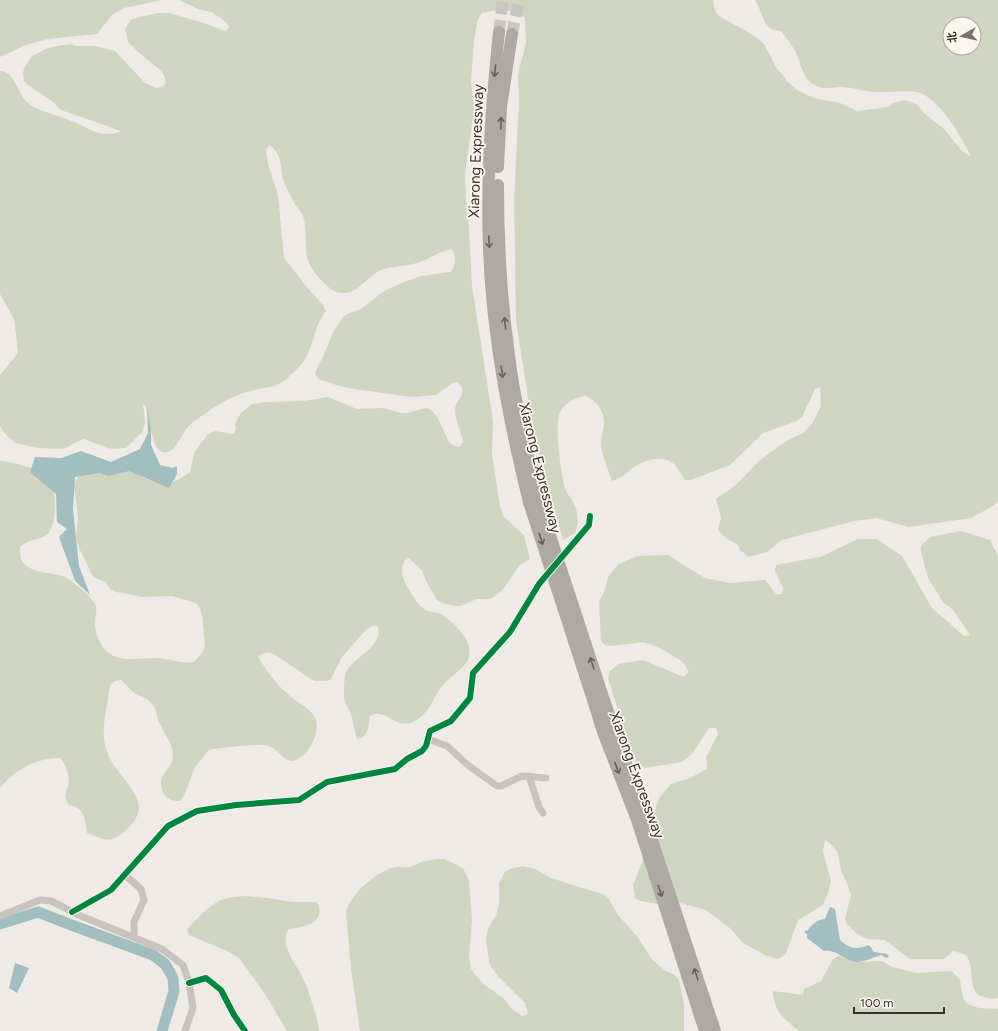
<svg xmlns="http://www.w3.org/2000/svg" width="998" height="1031" font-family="Figtree,'Noto Sans SC',sans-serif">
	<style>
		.green { fill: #d0d5bf; fill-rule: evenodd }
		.water { fill: #a1bfc0 }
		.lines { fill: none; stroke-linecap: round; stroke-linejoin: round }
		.river { stroke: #a1bfc0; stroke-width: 11 }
		.highway-tunnel { stroke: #cbc5c0; stroke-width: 12; stroke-dasharray: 12 6; stroke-linecap: butt }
		.street { stroke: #c9c3bd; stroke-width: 7 }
		.highway { stroke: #aea9a4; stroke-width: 12 }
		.highway-bridge { stroke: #aea9a4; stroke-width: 12 }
		.cycleway-casing { stroke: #faf5ed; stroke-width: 8 }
		.cycleway { stroke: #00873e; stroke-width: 6 }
		.oneway { stroke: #68605b }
		.labels { text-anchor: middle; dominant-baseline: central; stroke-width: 3.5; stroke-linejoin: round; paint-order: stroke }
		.street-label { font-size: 15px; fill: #3a302b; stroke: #faf5ed }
	</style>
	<rect width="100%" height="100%" fill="#efeae5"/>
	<!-- green -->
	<g class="green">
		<path d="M0,0H162L124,8L113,14L97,34L48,39L26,45L0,57Z"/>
		<path d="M179,0H713L715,11L719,16L755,36L764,44L776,67L788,82L797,90L814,98L840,103L857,111L888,107L893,103L905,100L911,102L916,104L924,113L945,130L961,150L971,157C963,139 938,95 916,92C902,90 888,93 874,92C864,91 854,88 844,87C836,86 827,90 819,87C802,81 802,65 795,51C791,44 786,37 781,31C762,31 764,14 755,0H998V501L993,506L971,518L909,527L876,518L854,521L782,540L767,552L749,557L740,550L738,545L727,539L718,530L721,518L716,499L737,484L760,460L786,441L803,433L812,424L821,406L820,387L815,389L802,417L797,421L763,433L730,465L691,480H685C681,475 679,469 674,464C665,455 649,459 639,464C628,469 625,478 612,481C608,469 602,456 601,444C601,438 603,432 604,425C605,412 597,400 585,396C576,398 565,402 560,412C554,424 561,470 564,485C566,494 572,498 575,506C579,515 578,525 575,533L563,540L534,435L516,321L514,199L519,103L518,74L526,43L525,18C513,7 497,10 482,13L478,19L474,39L471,82L474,109L465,174L466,201L469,226L472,286L493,421L492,455L500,506L504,517L524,535L530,559L520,565L503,589L494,597L489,599H477L460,606H454L443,603L437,600L427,583L422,571L409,558L404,561C403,565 401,569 402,573C403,582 417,604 424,609C429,613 436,611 441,614C454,622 476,643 468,660C466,665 453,676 449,679C434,691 432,712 415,721C397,732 385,706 370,716C369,725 369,731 362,738L357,739C354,731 354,722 351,714C350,710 347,707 345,703C343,698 344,677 346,672C355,656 383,648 378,626H372L366,630L342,657L331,679L327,681H314L274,654C267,652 263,652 258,657C267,671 276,684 289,695C298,704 306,704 314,716C323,729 308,761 291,761C282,760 278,749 269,746C260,743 220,748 209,750L195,767L184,796L180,801C169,802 161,795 161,783C161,773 172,767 173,758C174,745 165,735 160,724C157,719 157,712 154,707C152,704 148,699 145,698C142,696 138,696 134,693C129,689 126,684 121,680L115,681L110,685C108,707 99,729 107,752C116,779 160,801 126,830C111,844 105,840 87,833C85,820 85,807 69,805C61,793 69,791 69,780C68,771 65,765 61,758C38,757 14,770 0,788V461C7,460 34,468 40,472C45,475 49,479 53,483C55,495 58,529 45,536C37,540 27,540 20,547C20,550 20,556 21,559C27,574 53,572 65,577C72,581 79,587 85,592C88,595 92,600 95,604C98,609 95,616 95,622C95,633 100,648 110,654C124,663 142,657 158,658C170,659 182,664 194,662L202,653L205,647L202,615L200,608L196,603L172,596L141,597L129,594L116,592L110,589L105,582L94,577L90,572L88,566L79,548L76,536L78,517L74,486L76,480L84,470C99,470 116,468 131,470C136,470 140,475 144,478C163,487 174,484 190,472L194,453L208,434L215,431L233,434L236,429L235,423L241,413L252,404L265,402L303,401L328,397L357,409L383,408L401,413H407L426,408L431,410L436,415L449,442L454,446L460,447L463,441C461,432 455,420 455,410C455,400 464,399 462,387L457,382L451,384L436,395L412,397L354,389L336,385L318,379L315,374L317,368L323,357L333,332L344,316L349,313L361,309L384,291L404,282L421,276L451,272C456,264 456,256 452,249C439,251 427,261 413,264C401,267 388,266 377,272C366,279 357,294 342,293C335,293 329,288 324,283C315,274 306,263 306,249C305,238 307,228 303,216C302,212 299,210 297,207C292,200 287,190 284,182C280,169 283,153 269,145L266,150L268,164L278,195L284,258L310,291L323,305L326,311C322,316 319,321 317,327C313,340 309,356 300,366C293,373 284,383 274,386C264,389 254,389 244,393C231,397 220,403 209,411C202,416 193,421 187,428C181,435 175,455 163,452C149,448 152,414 143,403L145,422L143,431L126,448L113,449L108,448L84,439L78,441L68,447L63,449L38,448L15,443L6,435L0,426V375L15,357L18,351L14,319L0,294V71C15,71 17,93 27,102C38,112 56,114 69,120C81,124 91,132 103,134C110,134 116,134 121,131L61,110L52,101L28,85L24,81L23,74L24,68L31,57L45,49L52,47L70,44L76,46H95L115,51L145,83L156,88L162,87L166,83L165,77L161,71L137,51L128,42L125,29L128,24L132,19L157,13H169L201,22L225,31L230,27L221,18L211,12L198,9ZM950,24H974V48H950Z"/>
		<path d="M961,531L990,540L998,556V998C992,999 989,999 983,997C965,991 977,965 965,955C962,953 957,952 953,951L944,959H910L885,940L867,939L856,933L847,924L845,919L851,895L847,883L841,871L838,853L830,843L825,840L823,851L831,881L828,893L823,905L798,920L786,953L782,957L777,959L765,955L743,943L731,929L706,910L677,902L658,904L640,901L635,898L633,885L642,862L644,843L659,798L671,784L690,778L707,769L706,757L718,734L716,728H709L692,754L682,762L645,768L634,760L608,678L609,672L618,664L643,660L679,675L684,676L689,672L683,662L662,649L644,642L611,646L605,645L601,641L599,602L605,590L608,577L619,564L637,556L668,555L705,578L730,583L765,580L776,594H782L783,588L775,571L776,565L820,557L858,539H877L902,556L932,608L964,636L970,635L953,610L943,602L928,578L921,552V546L930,537Z"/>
		<path d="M438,859H444L459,866L464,870L469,881L472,920L469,957L471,969L482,983L503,998L511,1008L522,1016L528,1014L525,1003L498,976L491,967L489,961L486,939L489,926L496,916L499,903V883L502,877L505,872L510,869L523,866L535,869L551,878L605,895L609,899L618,915L636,935L651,958L664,970L675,975L679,980L684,1005V1031H360L351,969L346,912C350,894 377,871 395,867C400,866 403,868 408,867C413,867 420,862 425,861C429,860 434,860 438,859Z"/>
		<path d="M245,896L268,898L292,902H317C327,922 305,927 289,929L286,933V946L291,958L301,974L308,990L317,1019L319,1031H287L265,994L239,958L229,952L189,935L187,929C197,919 208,906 221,900C228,897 237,897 245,896Z"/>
		<path d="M839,956L857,962L882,961L892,967L917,973L952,971L960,980L963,998L967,1004L979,1008L998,1009V1031H799C783,1018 774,1012 773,991L803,995L804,989L821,981L833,959Z"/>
	</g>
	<!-- water -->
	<g class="water">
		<path d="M147,408L151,429V445L160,465L173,468L177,466V474L169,488L129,471L109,476L99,473L75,477L73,509L79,566L90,595L75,581L59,537L67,529L57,522L56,494L30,472L35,457L61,458L81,451L111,462L140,449L148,433Z"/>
		<path d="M830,907L835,909L840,940C849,949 857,950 869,945L874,952L887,954L889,957L886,958L881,955C874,957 864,962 857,962C844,961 837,949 824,951L807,938V934L804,932L805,931L808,930C812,924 818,919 825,919Z"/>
		<path d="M15,963L29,968L17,993L9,988Z"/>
	</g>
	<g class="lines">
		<!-- river -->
		<path class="river" d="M0,924L38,912L74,926L153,955L165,964L173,978L174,991L162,1031"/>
		<!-- highway-tunnel -->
		<g class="highway-tunnel">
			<path d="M499,32L503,0"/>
			<path d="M512,34L519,0"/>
		</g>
		<!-- street -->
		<g class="street">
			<path d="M428,739L447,746L469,766L497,786H501L522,776L546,778"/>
			<path d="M529,776L539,807L543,813"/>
			<path d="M125,875L141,889L144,900L134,922V937"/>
			<path d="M72,912L111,890L168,826L197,811L236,805L299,800L327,782L395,769L407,759L422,751L426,746L430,731L451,721L470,698L473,673L510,632L539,584L589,525L590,516"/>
			<path d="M0,916L40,900L51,901L81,916L162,949L183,965L189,982L193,1008L185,1031"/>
			<path d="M189,983L206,978L221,990L234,1015L245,1031"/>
		</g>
		<!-- highway -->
		<g class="highway">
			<path d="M499,32C490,118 484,209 492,295C498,365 512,434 529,502"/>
			<path d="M498,167L501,107L512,34"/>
			<path d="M498,185C498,242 501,299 509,355C515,404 526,451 538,499"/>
			<path d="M604,700L643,813L715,1031"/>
			<path d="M594,703L603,732L636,817L705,1031"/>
		</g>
		<!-- highway-bridge -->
		<g class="highway-bridge">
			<path d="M538,499L604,700"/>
			<path d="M529,502L594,703"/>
		</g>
		<defs>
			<g id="cycleway">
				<path d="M72,912L111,890L168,826L197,811L236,805L299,800L327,782L395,769L407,759L422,751L426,746L430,731L451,721L470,698L473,673L510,632L539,584L589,525L590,516"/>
				<path d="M189,983L206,978L221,990L234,1015L245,1031"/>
			</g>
		</defs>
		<!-- cycleway casing -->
		<use href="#cycleway" class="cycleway-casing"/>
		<!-- cycleway -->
		<use href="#cycleway" class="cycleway"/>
	</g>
	<!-- one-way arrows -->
	<defs><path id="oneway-shaft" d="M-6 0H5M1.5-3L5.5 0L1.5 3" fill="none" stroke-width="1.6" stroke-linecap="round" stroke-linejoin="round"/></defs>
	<g class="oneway">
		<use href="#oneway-shaft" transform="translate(495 71) rotate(96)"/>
		<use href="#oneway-shaft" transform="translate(501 123) rotate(-87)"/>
		<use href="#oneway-shaft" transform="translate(489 242) rotate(87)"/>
		<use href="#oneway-shaft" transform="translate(505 323) rotate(-96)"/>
		<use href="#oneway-shaft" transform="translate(502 372) rotate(81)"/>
		<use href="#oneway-shaft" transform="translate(541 539) rotate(72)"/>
		<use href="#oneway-shaft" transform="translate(592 663) rotate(-108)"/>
		<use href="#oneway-shaft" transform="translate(617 768) rotate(69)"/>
		<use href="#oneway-shaft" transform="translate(660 891) rotate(72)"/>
		<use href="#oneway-shaft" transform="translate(696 974) rotate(-108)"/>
	</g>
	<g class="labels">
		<!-- street labels -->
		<g class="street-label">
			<text transform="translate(476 151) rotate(-88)">Xiarong Expressway</text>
			<text transform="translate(540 468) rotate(76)">Xiarong Expressway</text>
			<text transform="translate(637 775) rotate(70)">Xiarong Expressway</text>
		</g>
	</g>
	<!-- north arrow -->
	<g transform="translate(962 36) rotate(262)"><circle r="19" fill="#faf5ed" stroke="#ada69f"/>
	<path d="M0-3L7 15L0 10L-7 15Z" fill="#79716c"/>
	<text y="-6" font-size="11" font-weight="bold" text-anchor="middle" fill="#3a302b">北</text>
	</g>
	<!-- scale -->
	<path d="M854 1007v6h90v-6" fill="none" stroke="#3a302b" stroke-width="2"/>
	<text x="860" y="1007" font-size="12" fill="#3a302b" stroke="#faf5ed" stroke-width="3" paint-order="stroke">100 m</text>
</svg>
